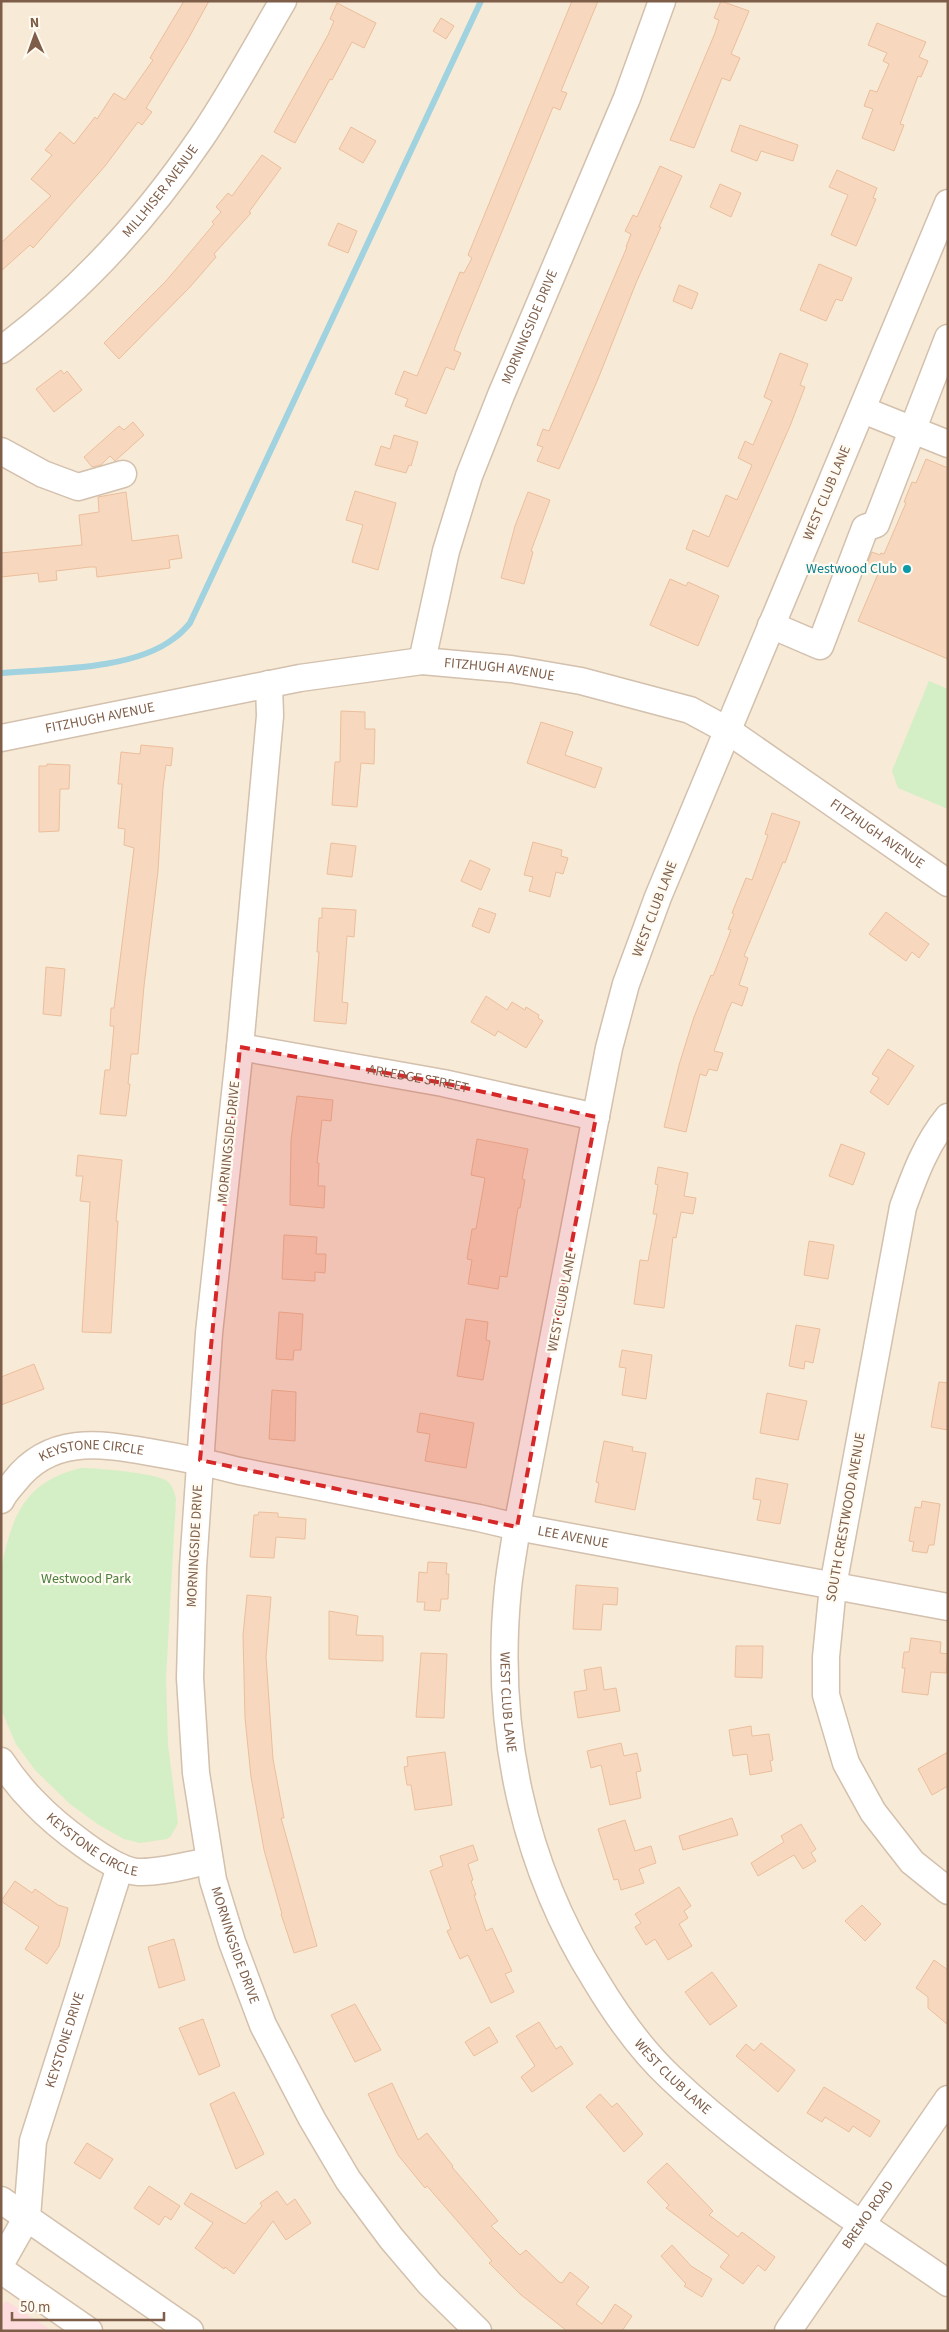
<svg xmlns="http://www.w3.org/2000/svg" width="949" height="2332" font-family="'Source Sans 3',sans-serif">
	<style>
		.residential { fill: #f7ead7 }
		.medical { fill: #fedcde }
		.green { fill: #d4efc5 }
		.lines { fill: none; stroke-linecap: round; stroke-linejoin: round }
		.stream { stroke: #a0d2df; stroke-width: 6 }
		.building { fill: #f7d8be; stroke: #ecbe9c }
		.minor-casing { stroke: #d3c0ad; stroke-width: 29 }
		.minor { stroke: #fff; stroke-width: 26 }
		.marked { fill: #d62828; fill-opacity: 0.2; stroke: #d62828; stroke-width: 4; stroke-dasharray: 10 6; stroke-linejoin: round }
		.culture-dot { fill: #0f9aa8; stroke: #fffbf2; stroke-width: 2 }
		.labels { text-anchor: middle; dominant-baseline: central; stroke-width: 4.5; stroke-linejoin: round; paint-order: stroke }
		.street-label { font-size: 14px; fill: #7e5e49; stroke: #fffbf2 }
		.culture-label { font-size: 14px; fill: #0d838f; stroke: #fffbf2; text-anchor: end }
		.park-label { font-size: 14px; fill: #4c7f3c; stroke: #fffbf2 }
	</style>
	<rect width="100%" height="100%" fill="#fff7ea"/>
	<!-- residential -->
	<rect class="residential" x="1" y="1" width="947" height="2330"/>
	<!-- medical -->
	<path class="medical" d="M7,2301L52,2331H1V2306Z"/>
	<!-- green -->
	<g class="green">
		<path d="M929,681L948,689V809L898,788L892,771Z"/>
		<path d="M81,1468C97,1468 156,1473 167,1481C173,1486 174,1492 176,1499L166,1678L168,1745L178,1823L171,1836L167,1839L140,1843L124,1839L99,1825L70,1804L35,1770L16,1744L3,1714L1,1703V1569C12,1516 24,1482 81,1468Z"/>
	</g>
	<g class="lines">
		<!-- stream -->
		<path class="stream" d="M1,673C51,669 133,670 173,639C179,635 185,629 190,623L481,1"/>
	</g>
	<!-- building -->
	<g class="building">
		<path d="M184,1H209L187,41L146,108L152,112L142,125L138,122L105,166L33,248L30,245L1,271V243L51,196L31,179L52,155L45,150L60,132L74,144L95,117L97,119L114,93L125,100L153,60L150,58Z"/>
		<path d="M572,1H598L561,91L567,93L560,110L553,107L459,336L454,350L461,353L454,370L446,367L426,414L405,406L408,399L395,394L404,371L417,376L460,272L464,273L472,258L468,255Z"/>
		<path d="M721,1L749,11L731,54L740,58L730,81L722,78L694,148L670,140L715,33L719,20L714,18Z"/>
		<path d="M337,3L376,23L364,48L352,42L332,80L330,79L295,143L274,132L328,35L334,21L330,19Z"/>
		<path d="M441,18L454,26L446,39L433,31Z"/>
		<path d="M877,23L926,42L919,57L928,61L921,77L918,76L900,124L904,125L894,151L862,138L873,109L864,106L870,90L877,92L889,64L883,61L887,53L868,45Z"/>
		<path d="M740,125L798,145L793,161L761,151L757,161L731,151Z"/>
		<path d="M351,127L376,141L363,163L339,149Z"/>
		<path d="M262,155L281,168L249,212L251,213L214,254L216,257L190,287L119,359L104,343L166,281L214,224L212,222L221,212L216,207L228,193L232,196Z"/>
		<path d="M660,166L682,176L659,227H661L636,283L598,379L559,469L537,461L543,447L537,445L543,429L549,431L627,247H626L631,234L625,231L633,215L637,217Z"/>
		<path d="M837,170L877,188L873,198L876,199L856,246L831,235L848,195L829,187Z"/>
		<path d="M720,184L741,193L731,217L710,207Z"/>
		<path d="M338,223L357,231L348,253L328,245Z"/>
		<path d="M819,264L852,278L842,301L836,299L826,321L800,310Z"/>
		<path d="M679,285L698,293L692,309L673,301Z"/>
		<path d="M780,353L808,364L800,385L805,387L790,426L728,567L686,549L693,530L709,537L726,495L737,500L752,465L738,458L745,441L753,445L772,401L764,397Z"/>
		<path d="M61,370L64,374L67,371L82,390L54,412L36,389Z"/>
		<path d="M133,422L144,435L115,461L110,456L101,465L92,467L84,457L119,426L124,430Z"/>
		<path d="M394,435L418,442L411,466L409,465L406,473L375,465L381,446L390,449Z"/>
		<path d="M926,459L948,468V659L858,621L878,574L865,569L872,552L880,555L881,553L884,554L906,503L904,502L912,482L916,483Z"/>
		<path d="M355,491L396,503L378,570L352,562L363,525L346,520Z"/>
		<path d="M126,492L132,541L178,535L182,558L169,560L170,568L97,577L96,567H90L56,571L57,580L39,582L38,573L1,577V553L82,545L79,515L99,512L98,497Z"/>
		<path d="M528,492L550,500L531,551L533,552L524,584L501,578L515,526Z"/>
		<path d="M670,579L686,586L688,582L719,596L698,646L650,625Z"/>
		<path d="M341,711L365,712V729H375L374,764L361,763L357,807L332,805L335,762H340Z"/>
		<path d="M541,722L573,732L565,755L602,768L595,788L527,763Z"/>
		<path d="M141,745L173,748L171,766L166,765L163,787L158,871L144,986L138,1054H131L128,1084H130L126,1116L100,1114L105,1070H110L114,1026H110L111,1008H114L134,848L124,845L125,829L118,828L122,784H118L121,752L140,754Z"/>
		<path d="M47,764L70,765L69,789H60L59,831L39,832V766H47Z"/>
		<path d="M772,813L800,822L785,863L783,862L744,956L748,958L739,985L748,988L742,1006L732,1002L727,1013L714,1051L723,1053L717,1071L709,1069L706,1076L700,1074L686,1132L664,1127L679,1065L694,1017L711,975L713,976L731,930L728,929L734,914L732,913L746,878L752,880L768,835L765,834Z"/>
		<path d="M533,842L562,850L561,856L568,858L563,874L556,872L550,897L529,891L533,877L524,875Z"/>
		<path d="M331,843L356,846L352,877L327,874Z"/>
		<path d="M470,860L490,869L481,890L461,881Z"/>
		<path d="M322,908L356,910L354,937L347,936L342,1002L348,1003L346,1024L314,1021L319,952H317L319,918H322Z"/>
		<path d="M479,908L496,914L489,933L472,926Z"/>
		<path d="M886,912L929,944L919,958L912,952L906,961L869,934Z"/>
		<path d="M46,967L65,969L61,1016L43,1014Z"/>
		<path d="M486,996L507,1010L512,1002L525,1010L526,1007L539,1015L538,1018L543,1021L526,1048L498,1031L495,1036L471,1022Z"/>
		<path d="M888,1049L914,1066L888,1105L870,1092L879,1078L872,1074Z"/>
		<path d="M297,1096L333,1100L331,1121L322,1120L317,1163H319L318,1186H325L324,1208L290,1205L291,1140Z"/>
		<path d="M477,1139L528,1149L522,1179L525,1180L520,1208H518L507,1277L500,1276L498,1289L468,1284L472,1260L467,1259L472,1229H476L485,1178L471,1175Z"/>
		<path d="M841,1144L865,1153L853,1185L829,1176Z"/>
		<path d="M78,1155L122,1160L116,1221H118L111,1333L82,1332L90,1202L80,1201L83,1176H76Z"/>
		<path d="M658,1167L688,1173L684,1196L696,1198L693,1214L681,1212L676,1238L673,1237L664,1308L634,1304L640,1260L648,1261L657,1214H653L658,1185L655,1184Z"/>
		<path d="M284,1235L317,1237L316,1254H326L325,1273L315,1272V1281L282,1279Z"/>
		<path d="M809,1241L834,1245L828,1279L804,1275Z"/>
		<path d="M279,1312L303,1314L301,1350H294L293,1360L276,1359Z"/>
		<path d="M466,1319L488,1322L486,1340L490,1341L483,1380L457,1376Z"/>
		<path d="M796,1325L820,1329L813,1363L805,1361L804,1369L789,1366Z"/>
		<path d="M622,1350L652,1355L646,1399L622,1395L626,1368L619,1367Z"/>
		<path d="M34,1364L44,1389L1,1405V1377Z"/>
		<path d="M939,1382L948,1383V1430L931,1427Z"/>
		<path d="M272,1390L296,1392L295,1441L269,1439Z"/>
		<path d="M767,1393L807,1401L798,1440L760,1433Z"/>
		<path d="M420,1413L474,1423L466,1468L425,1461L430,1434L417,1432Z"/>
		<path d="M604,1441L633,1447L632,1451L646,1453L635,1510L595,1502L599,1483L596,1482Z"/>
		<path d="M756,1478L788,1484L780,1524L757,1520L761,1500L753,1499Z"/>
		<path d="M922,1501L940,1504L934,1545H929L927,1553L912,1551L914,1542L909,1541L915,1507L921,1508Z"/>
		<path d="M259,1512L278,1513V1517L306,1519L305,1539L276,1537L274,1558L250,1557L254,1515H258Z"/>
		<path d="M428,1562L447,1563L446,1574H449L448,1599H441L440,1611L424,1610L425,1602H417L419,1572L427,1573Z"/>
		<path d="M576,1585L618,1588L617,1605L603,1604L601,1630L573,1629Z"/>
		<path d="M247,1595L271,1597L266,1657L273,1759L284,1818H281L317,1946L294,1953L281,1914H282L264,1850L251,1777L245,1718L243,1635Z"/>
		<path d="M329,1611L358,1616L356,1635L383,1636V1661L329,1659Z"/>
		<path d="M911,1638L941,1642L940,1653L948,1654L946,1673L931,1672L928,1695L902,1692L905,1668H902L904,1652H909Z"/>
		<path d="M736,1646H763L762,1678L735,1677Z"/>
		<path d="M421,1653L447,1654L444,1718L416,1717Z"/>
		<path d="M601,1667L604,1690L616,1688L620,1711L578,1718L574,1692L587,1690L584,1670Z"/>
		<path d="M751,1726L752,1736L769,1734L773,1760L770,1761L772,1771L750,1775L747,1754L733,1756L729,1730Z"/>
		<path d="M621,1743L624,1756L637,1753L641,1771L636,1772L641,1798L610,1805L601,1765L591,1768L587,1751Z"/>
		<path d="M445,1752L452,1805L415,1810L411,1785H407L404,1767L408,1766L407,1757Z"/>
		<path d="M948,1752V1786L932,1795L918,1769Z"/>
		<path d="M732,1818L738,1835L683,1850L679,1836Z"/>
		<path d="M625,1820L635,1851L651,1846L656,1863L639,1869L644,1883L621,1890L618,1879L614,1880L598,1829Z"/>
		<path d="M801,1824L816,1849L811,1853L816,1861L803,1869L794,1855L758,1876L751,1863L784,1842L781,1836Z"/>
		<path d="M473,1845L478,1860L468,1864L473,1880L471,1881L476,1895H474L486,1931L492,1928L512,1971L505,1974L514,1992L491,2003L468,1955L460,1959L447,1931L451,1929L430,1871L443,1866L440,1856Z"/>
		<path d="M15,1881L32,1893L35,1889L58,1905L68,1908L59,1946L47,1964L25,1949L39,1927L1,1901Z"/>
		<path d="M679,1887L691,1906L684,1911L688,1918L679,1924L692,1946L668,1960L655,1939L646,1945L635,1927L641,1923L635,1914Z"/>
		<path d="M862,1905L881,1924L865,1941L845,1921Z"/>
		<path d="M174,1939L185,1980L159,1988L148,1947Z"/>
		<path d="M934,1960L948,1970V2025L928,2008V1997L916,1988Z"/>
		<path d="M712,1972L737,2006L710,2025L685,1992Z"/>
		<path d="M355,2004L381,2050L355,2062L331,2015Z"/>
		<path d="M203,2019L220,2066L199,2075L179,2028Z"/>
		<path d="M539,2022L556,2049L561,2046L573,2064L532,2092L521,2077L535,2066L516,2036Z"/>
		<path d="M489,2027L498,2042L474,2056L465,2042Z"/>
		<path d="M761,2043L795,2070L778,2092L736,2056L746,2044L754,2051Z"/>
		<path d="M392,2083L418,2140L427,2133L453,2166L452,2167L498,2221L491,2226L520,2255L526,2250L559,2282L562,2283L570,2272L589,2287L576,2304L602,2324L615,2304L632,2316L622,2331H567L520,2294L489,2263L492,2261L427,2186L425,2188L398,2155L368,2094Z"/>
		<path d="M824,2087L880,2121L870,2137L853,2126L849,2132L825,2117L822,2122L807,2113Z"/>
		<path d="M234,2092L264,2154L236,2169L210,2104Z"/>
		<path d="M600,2094L612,2107L617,2103L643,2134L624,2152L586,2107Z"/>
		<path d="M87,2143L113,2159L100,2179L74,2163Z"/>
		<path d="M667,2163L713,2211L709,2215L738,2237L742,2232L775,2257L765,2271L758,2265L743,2284L720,2267L729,2255L666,2208L669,2205L647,2182Z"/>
		<path d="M149,2186L180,2206L171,2220L165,2216L159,2225L134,2208Z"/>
		<path d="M277,2191L287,2205L295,2199L311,2223L286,2240L273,2221L234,2274L225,2267L224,2269L195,2248L213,2223L184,2204L191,2193L245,2224L262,2206L260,2203Z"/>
		<path d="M672,2245L691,2266L712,2279L702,2297L684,2286L686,2284L661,2256Z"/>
	</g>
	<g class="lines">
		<defs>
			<g id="minor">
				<path id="s1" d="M948,203L658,897L626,984L609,1048L517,1527C514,1548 510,1568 508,1588C494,1726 522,1864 596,1981C617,2016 641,2050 671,2078C754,2157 854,2218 948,2283"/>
				<path id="s2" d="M1,350C79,292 146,219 201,138C231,94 256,47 283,1"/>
				<path d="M863,410L948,444"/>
				<path d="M1,451L43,474L78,487L123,474"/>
				<path d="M771,625L820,646L865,528L876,524L948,338"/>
				<path id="s3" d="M422,661L446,551L469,476L501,395L627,98L662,1"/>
				<path id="s4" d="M269,684L270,716L240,1047L209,1333L193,1567L190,1678L196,1773L213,1880L232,1942L263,2025L312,2119L348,2180L391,2238L430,2284L478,2331"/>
				<path id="s5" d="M1,738L300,678L422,661L511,669L581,681L690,710L727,730L948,883"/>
				<path id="s6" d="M240,1047L443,1083L596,1117"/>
				<path d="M948,1117C926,1144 915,1174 903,1207L833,1586L826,1657V1695L846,1763L873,1812L912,1862L948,1891"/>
				<path id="s7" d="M1,1500C4,1493 10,1487 15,1481C50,1436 98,1443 149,1452C179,1457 209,1463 239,1471L479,1518L517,1527L948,1607"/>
				<path id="s8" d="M1,1761C11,1776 22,1790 35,1803C53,1822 112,1871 138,1872C162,1873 186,1865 209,1861"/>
				<path d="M1,2200L190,2331"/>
				<path id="s9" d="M1,2263L27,2217L33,2141L120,1867"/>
				<path d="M1,2270L89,2331"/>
				<path id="s10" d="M788,2331L948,2099"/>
			</g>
		</defs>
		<!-- minor casing -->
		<use href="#minor" class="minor-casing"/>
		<!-- minor -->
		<use href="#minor" class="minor"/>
	</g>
	<!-- marked area -->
	<path class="marked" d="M240,1047L443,1083L596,1117L517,1527L200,1460Z"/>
	<!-- markers -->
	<circle class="culture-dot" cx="907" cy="569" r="5"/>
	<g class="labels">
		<!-- street labels -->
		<g class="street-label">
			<text stroke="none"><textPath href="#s2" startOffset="226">MILLHISER AVENUE</textPath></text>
			<text stroke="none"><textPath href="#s3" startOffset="352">MORNINGSIDE DRIVE</textPath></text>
			<text transform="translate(827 493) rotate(-67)">WEST CLUB LANE</text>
			<text stroke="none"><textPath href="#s5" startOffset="506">FITZHUGH AVENUE</textPath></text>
			<text stroke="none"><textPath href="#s5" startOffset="101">FITZHUGH AVENUE</textPath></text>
			<text stroke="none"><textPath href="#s5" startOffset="926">FITZHUGH AVENUE</textPath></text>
			<text transform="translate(655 909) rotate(-69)">WEST CLUB LANE</text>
			<text stroke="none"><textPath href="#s6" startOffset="181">ARLEDGE STREET</textPath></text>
			<text transform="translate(229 1142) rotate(-84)">MORNINGSIDE DRIVE</text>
			<text transform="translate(562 1302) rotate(-79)">WEST CLUB LANE</text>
			<text stroke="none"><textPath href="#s7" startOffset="111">KEYSTONE CIRCLE</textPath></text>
			<text transform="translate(846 1517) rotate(-80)">SOUTH CRESTWOOD AVENUE</text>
			<text stroke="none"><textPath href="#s7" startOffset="602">LEE AVENUE</textPath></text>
			<text transform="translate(195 1546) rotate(-87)">MORNINGSIDE DRIVE</text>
			<text stroke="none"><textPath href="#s1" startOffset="1575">WEST CLUB LANE</textPath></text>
			<text stroke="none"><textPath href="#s8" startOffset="126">KEYSTONE CIRCLE</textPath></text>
			<text stroke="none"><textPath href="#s4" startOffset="1270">MORNINGSIDE DRIVE</textPath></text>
			<text stroke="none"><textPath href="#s9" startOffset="235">KEYSTONE DRIVE</textPath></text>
			<text stroke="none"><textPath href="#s1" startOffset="1994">WEST CLUB LANE</textPath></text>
			<text stroke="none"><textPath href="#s10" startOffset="141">BREMO ROAD</textPath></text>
		</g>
		<!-- culture labels -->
		<g class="culture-label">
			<text x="897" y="569">Westwood Club</text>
		</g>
		<!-- park labels -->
		<g class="park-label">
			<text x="86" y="1579">Westwood Park</text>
		</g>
	</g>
	<!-- border -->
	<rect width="949" height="2332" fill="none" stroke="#7e5e49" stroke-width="5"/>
	<!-- north arrow -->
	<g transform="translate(35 35) rotate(358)" stroke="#fffbf2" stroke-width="4" paint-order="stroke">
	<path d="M0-4L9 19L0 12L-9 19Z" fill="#7e5e49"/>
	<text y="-8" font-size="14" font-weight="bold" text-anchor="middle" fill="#7e5e49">N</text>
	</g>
	<!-- scale -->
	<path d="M12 2312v8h152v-8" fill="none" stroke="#7e5e49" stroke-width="2.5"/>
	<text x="20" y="2312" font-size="15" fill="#7e5e49" stroke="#fffbf2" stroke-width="4" paint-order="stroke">50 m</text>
</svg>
